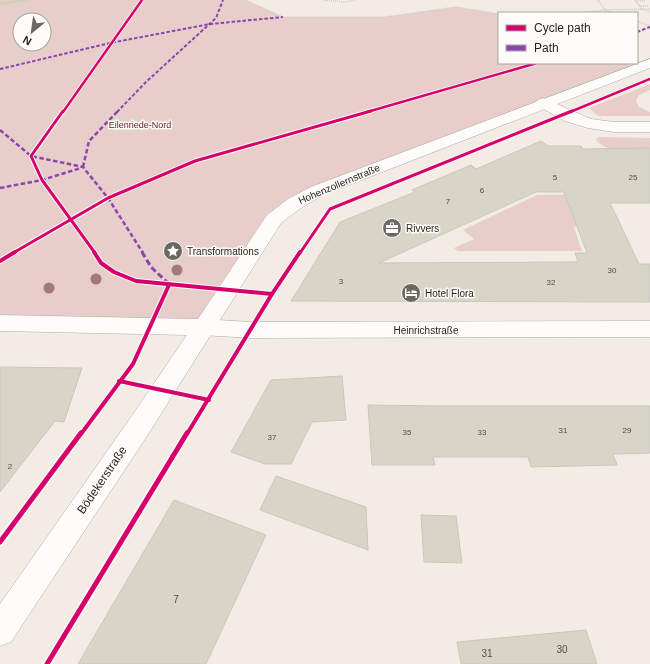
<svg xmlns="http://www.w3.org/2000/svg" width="650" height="664" font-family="Arial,sans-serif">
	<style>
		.green { fill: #e8ceca; fill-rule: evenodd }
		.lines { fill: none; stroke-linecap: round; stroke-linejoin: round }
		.stream { fill: #c5d6b1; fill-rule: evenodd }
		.building { fill: #d8d5c7; stroke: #c9c6c0; fill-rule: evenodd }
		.street-casing { stroke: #aeaaa4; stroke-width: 1 }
		.secondary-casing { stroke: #aeaaa4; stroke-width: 1 }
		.path { stroke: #ceccca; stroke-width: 1.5; stroke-dasharray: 1 1; stroke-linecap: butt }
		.street { fill: #fdfcfb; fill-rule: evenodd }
		.secondary { fill: #fdfcfb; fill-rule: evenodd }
		.quiet-far2 { stroke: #8e44ad; stroke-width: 2; stroke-dasharray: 3.5 2; stroke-linecap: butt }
		.quiet-far1 { stroke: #8e44ad; stroke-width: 2.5; stroke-dasharray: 4.5 2.5; stroke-linecap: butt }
		.quiet { stroke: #8e44ad; stroke-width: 3; stroke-dasharray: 6 3; stroke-linecap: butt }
		.cycleway-far3-casing { stroke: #fefcf9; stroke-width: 4 }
		.cycleway-far2-casing { stroke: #fefcf9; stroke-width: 5 }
		.cycleway-far1-casing { stroke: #fefcf9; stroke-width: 6 }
		.cycleway-casing { stroke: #fefcf9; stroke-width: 8 }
		.cycleway-far3 { stroke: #d6006c; stroke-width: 2.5 }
		.cycleway-far2 { stroke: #d6006c; stroke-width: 3 }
		.cycleway-far1 { stroke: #d6006c; stroke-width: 4 }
		.cycleway { stroke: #d6006c; stroke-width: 5 }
		.tree { fill: #a37979 }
		.labels { text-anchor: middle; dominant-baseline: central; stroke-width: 3; stroke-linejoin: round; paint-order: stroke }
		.number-label { font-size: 8px; fill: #504c45 }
		.far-park-label { font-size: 9px; fill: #621b20; stroke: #fefcf9 }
		.street-label { font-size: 10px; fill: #231f1a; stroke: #fefcf9 }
		.poi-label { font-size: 10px; fill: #231f1a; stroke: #fefcf9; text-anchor: start }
		.near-number-label { font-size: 10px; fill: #504c45 }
		.near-street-label { font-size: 12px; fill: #231f1a; stroke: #fefcf9 }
	</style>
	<rect width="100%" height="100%" fill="#f2ece5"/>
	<!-- green -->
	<g class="green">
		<path d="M0,0H245L283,17H385L456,7L499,14V63H628L634,69L286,208L202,327L0,323ZM20,20H44V44H20Z"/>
		<path d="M650,84V90L639,95L636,101L639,107L650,112V116H598L589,108Z"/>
		<path d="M599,137L650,138V148C633,148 605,155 596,139Z"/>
		<path d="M591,194L598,212H615L622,227H574L582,251H458L454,248L474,239L463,230L537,195Z"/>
	</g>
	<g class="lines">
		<!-- stream -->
		<path class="stream" d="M18,0H31L0,5V3Z"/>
	</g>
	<!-- building -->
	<g class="building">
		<path d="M541,141L548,146H581L583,149L650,148V203H610L639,264H650V302L291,301L340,222L415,192L412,190L471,165L476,169ZM536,192H564L587,253H575L578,262L379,263Z"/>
		<path d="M0,367L82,368L64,422L55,421L0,492Z"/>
		<path d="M342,376L346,420L312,422L291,464H265L231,452L271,380Z"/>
		<path d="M368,405L439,406H650V453L613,454L617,465L531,467L528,457H433L435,465H372Z"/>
		<path d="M276,476L366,507L368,550L260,510Z"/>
		<path d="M174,500L266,535L206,664H78Z"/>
		<path d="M421,515L456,516L462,563L424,562Z"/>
		<path d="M586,630L597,664H461L457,642Z"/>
	</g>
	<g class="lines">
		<defs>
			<g id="street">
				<path d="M543,98L591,119L614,122H650V132H614L588,128L565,121L538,106L535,103L538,100Z"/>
				<path d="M202,319L251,322L650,321V337L251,338L202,335L194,333L191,327L194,321Z"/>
			</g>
			<path id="secondary" d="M650,59V68L323,195L301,208L281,223L147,436L11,642L0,646V604L129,420L187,335L0,331V315L198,319L267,215L288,199L311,187Z"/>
		</defs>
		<!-- street casing -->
		<use href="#street" class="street-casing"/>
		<!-- secondary casing -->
		<use href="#secondary" class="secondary-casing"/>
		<!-- path -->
		<g class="path">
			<path d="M245,0L283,17H385L456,7L499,14"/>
			<path d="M323,0L345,2L355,0"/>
			<path d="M598,0L605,10L613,13"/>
			<path d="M635,0L642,9L650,12"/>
			<path d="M636,1H645"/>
			<path d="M639,6H649"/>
			<path d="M580,13L605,10L650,9"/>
			<path d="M637,21L650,26"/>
		</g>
		<!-- street -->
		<use href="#street" class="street"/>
		<!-- secondary -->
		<use href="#secondary" class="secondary"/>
		<!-- quiet-far2 -->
		<g class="quiet-far2">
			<path d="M637,32L650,27"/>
			<path d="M0,69L110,43L210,24L283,17"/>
			<path d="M117,112L146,82L216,18L223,0"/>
		</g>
		<!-- quiet-far1 -->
		<g class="quiet-far1">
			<path d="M0,130L31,156L83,167L108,198L143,253"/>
			<path d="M83,167L89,141L118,111"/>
			<path d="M0,188L42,180L81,168"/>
		</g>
		<!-- quiet -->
		<path class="quiet" d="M142,252L151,267L169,284"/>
		<defs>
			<g id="cycleway-far3">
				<path d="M63,112L142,0"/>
				<path d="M367,112L537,63"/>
				<path d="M570,112L650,79"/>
			</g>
			<g id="cycleway-far2">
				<path d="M63,111L31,156L42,180L95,253"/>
				<path d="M13,253L108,198L195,161L371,111"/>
				<path d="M300,253L330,209L572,111"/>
			</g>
			<g id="cycleway-far1">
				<path d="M94,252L101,263L114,272L136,281L272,294"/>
				<path d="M0,261L15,252"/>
				<path d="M119,381L209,400"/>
				<path d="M81,434L133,364L169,285"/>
				<path d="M187,434L272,294L300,252"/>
			</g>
			<g id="cycleway">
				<path d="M0,542L81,433"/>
				<path d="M47,664L187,433"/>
			</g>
		</defs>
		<!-- cycleway-far3 casing -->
		<use href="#cycleway-far3" class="cycleway-far3-casing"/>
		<!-- cycleway-far2 casing -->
		<use href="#cycleway-far2" class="cycleway-far2-casing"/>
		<!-- cycleway-far1 casing -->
		<use href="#cycleway-far1" class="cycleway-far1-casing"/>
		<!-- cycleway casing -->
		<use href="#cycleway" class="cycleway-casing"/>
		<!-- cycleway-far3 -->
		<use href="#cycleway-far3" class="cycleway-far3"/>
		<!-- cycleway-far2 -->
		<use href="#cycleway-far2" class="cycleway-far2"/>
		<!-- cycleway-far1 -->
		<use href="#cycleway-far1" class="cycleway-far1"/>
		<!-- cycleway -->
		<use href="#cycleway" class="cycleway"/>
	</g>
	<!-- trees -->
	<g class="tree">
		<circle cx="177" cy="270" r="5.5"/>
		<circle cx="96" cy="279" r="5.5"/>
		<circle cx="49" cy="288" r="5.5"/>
	</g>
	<!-- icons -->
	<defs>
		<symbol id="office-disc" viewBox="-11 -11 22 22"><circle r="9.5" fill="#6b6761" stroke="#fefcf9"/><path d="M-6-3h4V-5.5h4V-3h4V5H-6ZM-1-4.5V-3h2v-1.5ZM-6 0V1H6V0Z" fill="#fff"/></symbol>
		<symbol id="sight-disc" viewBox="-11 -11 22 22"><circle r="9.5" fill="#6b6761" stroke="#fefcf9"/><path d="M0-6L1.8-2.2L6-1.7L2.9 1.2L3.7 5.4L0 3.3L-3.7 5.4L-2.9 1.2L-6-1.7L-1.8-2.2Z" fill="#fff"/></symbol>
		<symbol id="hotel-disc" viewBox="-11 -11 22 22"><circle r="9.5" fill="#6b6761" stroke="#fefcf9"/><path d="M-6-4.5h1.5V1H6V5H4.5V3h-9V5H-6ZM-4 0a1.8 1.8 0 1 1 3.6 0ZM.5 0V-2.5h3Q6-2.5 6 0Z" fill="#fff"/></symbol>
	</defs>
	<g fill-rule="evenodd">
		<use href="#office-disc" x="381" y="217" width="22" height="22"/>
		<use href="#sight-disc" x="162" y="240" width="22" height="22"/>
		<use href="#hotel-disc" x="400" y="282" width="22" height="22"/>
	</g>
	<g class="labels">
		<!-- number labels -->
		<g class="number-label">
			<text x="555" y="177">5</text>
			<text x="633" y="177">25</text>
			<text x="482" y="190">6</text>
			<text x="448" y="201">7</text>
			<text x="612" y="270">30</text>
			<text x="341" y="281">3</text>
			<text x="551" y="282">32</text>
			<text x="563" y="430">31</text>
			<text x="627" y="430">29</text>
			<text x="407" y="432">35</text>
			<text x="482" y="432">33</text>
			<text x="272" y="437">37</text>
			<text x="10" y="466">2</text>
		</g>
		<!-- far-park labels -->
		<g class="far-park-label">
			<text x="140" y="125">Eilenriede-Nord</text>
		</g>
		<!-- street labels -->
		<g class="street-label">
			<text transform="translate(339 184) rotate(-23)">Hohenzollernstraße</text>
			<text x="426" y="330">Heinrichstraße</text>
		</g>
		<!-- poi labels -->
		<g class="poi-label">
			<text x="406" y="228">Rivvers</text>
			<text x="187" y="251">Transformations</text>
			<text x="425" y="293">Hotel Flora</text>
		</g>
		<!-- near-number labels -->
		<g class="near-number-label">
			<text x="176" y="599">7</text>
			<text x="562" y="649">30</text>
			<text x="487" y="653">31</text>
		</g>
		<!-- near-street labels -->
		<g class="near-street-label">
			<text transform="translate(102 480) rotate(-56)">Bödekerstraße</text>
		</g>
	</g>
	<!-- legend -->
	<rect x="498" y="12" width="140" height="52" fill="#fefcf9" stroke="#a6a4a0"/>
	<rect x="506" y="25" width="20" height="6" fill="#d6006c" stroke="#a6a4a0"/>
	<text x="534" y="32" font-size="12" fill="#231f1a">Cycle path</text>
	<rect x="506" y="45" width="20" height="6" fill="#8e44ad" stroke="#a6a4a0"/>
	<text x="534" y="52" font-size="12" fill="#231f1a">Path</text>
	<!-- north arrow -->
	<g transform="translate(32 32) rotate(209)"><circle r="19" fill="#fefcf9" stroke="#a6a4a0"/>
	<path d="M0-3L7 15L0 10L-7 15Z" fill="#6b6761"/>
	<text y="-6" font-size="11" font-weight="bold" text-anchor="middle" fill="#231f1a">N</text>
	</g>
</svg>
